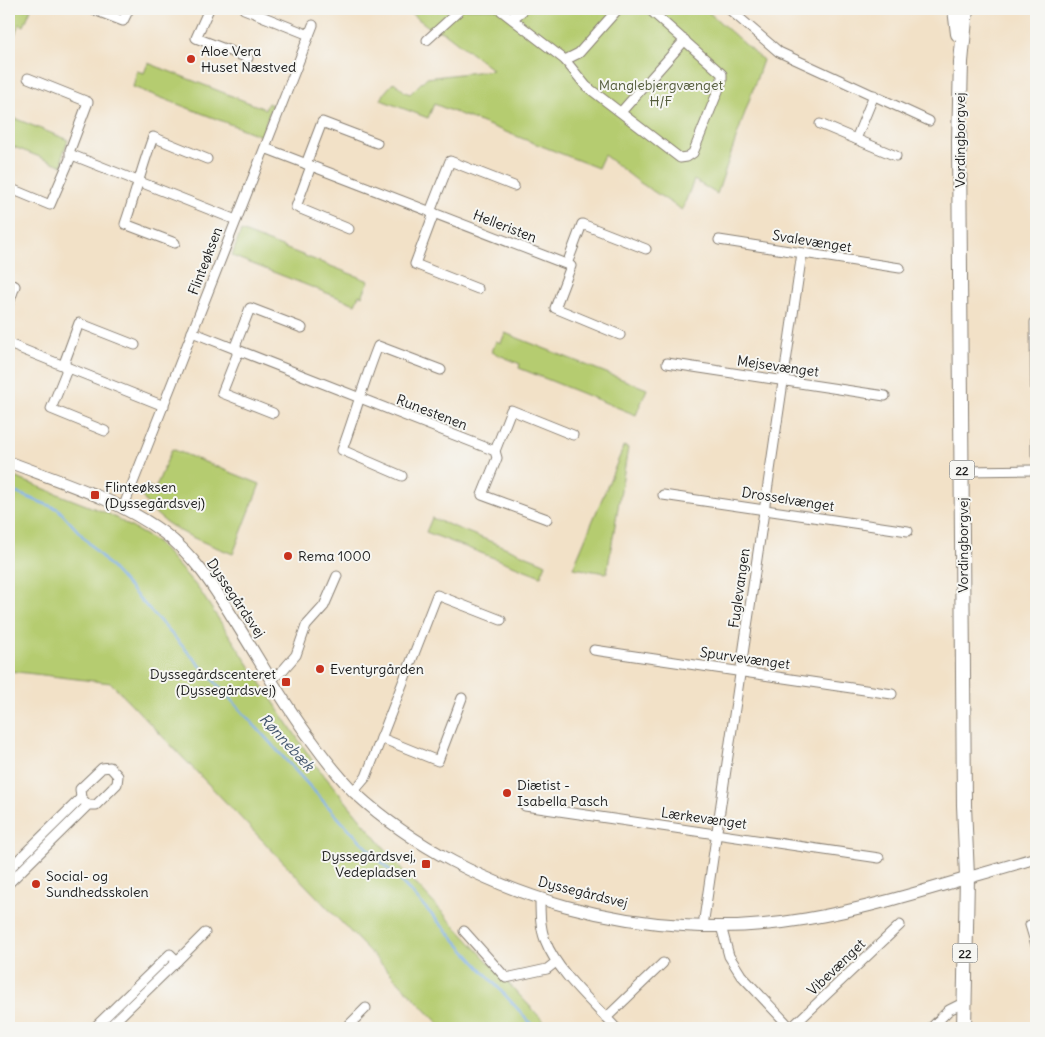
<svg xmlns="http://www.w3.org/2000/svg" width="1045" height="1037" font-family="Delius,sans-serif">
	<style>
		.green { fill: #b5cc70; stroke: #687446 }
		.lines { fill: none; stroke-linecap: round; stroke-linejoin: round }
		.stream { stroke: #7fb0eb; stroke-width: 2.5 }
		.minor-casing { stroke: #877e72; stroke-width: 11 }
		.tertiary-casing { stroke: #877e72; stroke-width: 13 }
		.primary-casing { stroke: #877e72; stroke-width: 16 }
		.minor { stroke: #fff; stroke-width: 9 }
		.tertiary { stroke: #fff; stroke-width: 11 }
		.primary { stroke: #fff; stroke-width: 14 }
		.poi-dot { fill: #c8321e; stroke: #f6f6f2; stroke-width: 2 }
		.labels { text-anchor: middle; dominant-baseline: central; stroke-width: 4; stroke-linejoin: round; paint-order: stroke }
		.shield { fill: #f6f6f2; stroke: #5d5d5c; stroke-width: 1 }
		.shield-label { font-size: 12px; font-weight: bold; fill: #1c1c1c }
		.poi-label { font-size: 14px; fill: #1c1c1c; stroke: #f6f6f2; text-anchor: start }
		.park-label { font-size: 14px; fill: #525a39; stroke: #f6f6f2 }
		.street-label { font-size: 14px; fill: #1c1c1c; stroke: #f6f6f2 }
		.water-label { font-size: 15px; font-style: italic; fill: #44576f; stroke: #f6f6f2 }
	</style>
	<rect width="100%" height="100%" fill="#f6f6f2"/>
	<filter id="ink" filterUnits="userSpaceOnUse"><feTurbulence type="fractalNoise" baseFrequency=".02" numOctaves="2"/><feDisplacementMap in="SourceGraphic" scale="10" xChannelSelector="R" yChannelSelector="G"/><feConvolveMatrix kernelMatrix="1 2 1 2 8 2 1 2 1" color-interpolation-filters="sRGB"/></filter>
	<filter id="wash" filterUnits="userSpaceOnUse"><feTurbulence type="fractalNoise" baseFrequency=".0096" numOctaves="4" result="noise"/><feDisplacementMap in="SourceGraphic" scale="20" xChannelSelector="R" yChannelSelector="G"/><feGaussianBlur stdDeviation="1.12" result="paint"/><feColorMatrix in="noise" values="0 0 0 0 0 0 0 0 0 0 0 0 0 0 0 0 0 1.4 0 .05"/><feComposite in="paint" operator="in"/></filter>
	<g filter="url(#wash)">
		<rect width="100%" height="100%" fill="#f2e1c7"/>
		<!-- green -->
		<g class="green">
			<path d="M9,9H31L24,26L19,24L9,50Z"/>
			<path d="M405,9H705L763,60L717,194L694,180L682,210L639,182L604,155L598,168L434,104L428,118L381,100L385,92L394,82L405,92L410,94L426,78L493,70L445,33L430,28Z"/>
			<path d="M148,63L265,109L268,103L272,105L261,136L133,87L137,71L144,73Z"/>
			<path d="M9,116L68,140L63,154V166L9,145Z"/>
			<path d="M241,231L369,281L362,296L359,295L355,304L232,256Z"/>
			<path d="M505,333L647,389L636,415L519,368L520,364L492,352L496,341L501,343Z"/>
			<path d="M624,446L628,448L607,573L573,568Z"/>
			<path d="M172,449L260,484L233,554C201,541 160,528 142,496L146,485L155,489Z"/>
			<path d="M9,475L109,514L157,542L198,588L314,763L401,868L550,1028H443L111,683L9,671Z"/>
			<path d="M432,518L542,562L546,564L541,576L426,532Z"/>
		</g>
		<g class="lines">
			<!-- stream -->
			<path class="stream" d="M9,490L58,509L344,824L413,894L535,1028"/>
		</g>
	</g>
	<g filter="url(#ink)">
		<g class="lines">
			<defs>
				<g id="minor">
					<path d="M92,9L123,21L129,9"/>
					<path d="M209,9L196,38L248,58"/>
					<path d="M244,9L309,35"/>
					<path d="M499,9L565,60L586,86L680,158L687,157L693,153L722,81V74L649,9"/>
					<path d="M729,9L779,52L929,121"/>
					<path d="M509,16H516L525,9"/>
					<path d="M427,40L461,9"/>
					<path d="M565,60L579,53L618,9"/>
					<path d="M621,112L685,40"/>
					<path d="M820,124L896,156"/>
					<path d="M856,139L874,95"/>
					<path d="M265,148L571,266L555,308L620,335"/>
					<path d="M72,155L236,220"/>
					<path d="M306,164L322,122L377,143"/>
					<path d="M311,166L296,207L349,229"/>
					<path d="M9,188L50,205L70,159V150L88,102L28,78"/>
					<path d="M430,212L450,161L514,186"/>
					<path d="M434,213L415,264L478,289"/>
					<path d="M719,240L900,268"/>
					<path d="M175,243L125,224C135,195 142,167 153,137L207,159"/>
					<path d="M567,264L582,224L646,249"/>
					<path d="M9,284L15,286L9,303"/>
					<path d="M1035,322L1036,455"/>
					<path d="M192,332L495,451L497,458L482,495L547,519"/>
					<path d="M9,344L164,406"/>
					<path d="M667,363L885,396"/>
					<path d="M273,413L222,393L237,355L236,344L250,308L302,328"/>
					<path d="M105,431L51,409L66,372L65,361L79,323L135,345"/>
					<path d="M495,451L511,410L573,435"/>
					<path d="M962,471L1036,470"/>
					<path d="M402,476L342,450C355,415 364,381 378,346L441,370"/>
					<path d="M663,495L908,531"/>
					<path d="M123,508L313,25"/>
					<path d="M594,650L892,694"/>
					<path d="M272,679L283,670L296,655L306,626L324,606L337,576"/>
					<path d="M381,738L438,761L462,698"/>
					<path d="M354,791L366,777L437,595L501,620"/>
					<path d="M525,806L879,858"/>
					<path d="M9,869L81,798"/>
					<path d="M9,883L88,805H96L117,784L118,776L110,767L102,768L80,789L81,798L88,805"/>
					<path d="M540,898C540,912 540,927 545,940C557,972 593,1003 616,1028"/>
					<path d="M1030,925L1036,945"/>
					<path d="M703,926L802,253"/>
					<path d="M721,926L729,956L741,975L791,1028"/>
					<path d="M464,931L506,978L547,969L556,962"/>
					<path d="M606,1018L663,963"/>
					<path d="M94,1028L170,954L177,961L205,933"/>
					<path d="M108,1028L177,961"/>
					<path d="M346,1028L366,1008"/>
					<path d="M791,1028L900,925"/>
					<path d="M931,1028L949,1010L963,1003"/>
				</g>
				<path id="tertiary" d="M9,462C61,482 118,499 164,533C193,554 214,587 233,618C259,659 283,703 312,741C325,759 339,777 355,793C472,900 651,946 806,919C882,906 961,879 1036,858"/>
				<g id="primary">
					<path d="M955,9L958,34"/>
					<path d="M964,1028L967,877L964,805L959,141L961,62L966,9"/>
				</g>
			</defs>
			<!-- minor casing -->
			<use href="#minor" class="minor-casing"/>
			<!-- tertiary casing -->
			<use href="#tertiary" class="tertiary-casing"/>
			<!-- primary casing -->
			<use href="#primary" class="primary-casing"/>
			<!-- minor -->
			<use href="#minor" class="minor"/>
			<!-- tertiary -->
			<use href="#tertiary" class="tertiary"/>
			<!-- primary -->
			<use href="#primary" class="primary"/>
		</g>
	</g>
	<!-- markers -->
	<g class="poi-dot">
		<circle cx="191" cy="59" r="5"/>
		<rect x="90" y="490" width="10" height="10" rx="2.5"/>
		<circle cx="288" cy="556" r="5"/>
		<circle cx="320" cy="669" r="5"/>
		<rect x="281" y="677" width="10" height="10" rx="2.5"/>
		<circle cx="507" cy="793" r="5"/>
		<rect x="421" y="859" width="10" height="10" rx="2.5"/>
		<circle cx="36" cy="884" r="5"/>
	</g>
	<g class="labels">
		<!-- shield labels -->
		<g class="shield">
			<rect x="949.5" y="460.5" width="25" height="19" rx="4"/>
			<rect x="952.5" y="943.5" width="25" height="19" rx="4"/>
		</g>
		<g class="shield-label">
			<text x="962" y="470">22</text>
			<text x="965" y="953">22</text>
		</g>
		<!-- poi labels -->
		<g class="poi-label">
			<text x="201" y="51">Aloe Vera<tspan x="201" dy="16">Huset Næstved</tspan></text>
			<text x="105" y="487">Flinteøksen<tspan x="105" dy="16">(Dyssegårdsvej)</tspan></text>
			<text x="298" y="556">Rema 1000</text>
			<text x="330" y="669">Eventyrgården</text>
			<text x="276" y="674" text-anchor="end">Dyssegårdscenteret<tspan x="276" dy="16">(Dyssegårdsvej)</tspan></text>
			<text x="517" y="785">Diætist -<tspan x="517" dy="16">Isabella Pasch</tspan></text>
			<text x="416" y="856" text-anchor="end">Dyssegårdsvej,<tspan x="416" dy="16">Vedepladsen</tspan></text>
			<text x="46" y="876">Social- og<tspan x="46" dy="16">Sundhedsskolen</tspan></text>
		</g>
		<!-- park labels -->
		<g class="park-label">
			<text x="661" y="85">Manglebjergvænget<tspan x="661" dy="16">H/F</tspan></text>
		</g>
		<!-- street labels -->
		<g class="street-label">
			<text transform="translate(960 140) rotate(-90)">Vordingborgvej</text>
			<text transform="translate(505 226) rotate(21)">Helleristen</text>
			<text transform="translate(812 241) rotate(9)">Svalevænget</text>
			<text transform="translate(205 261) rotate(-69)">Flinteøksen</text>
			<text transform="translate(778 366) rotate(8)">Mejsevænget</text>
			<text transform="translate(432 412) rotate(21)">Runestenen</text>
			<text transform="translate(788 499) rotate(9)">Drosselvænget</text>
			<text transform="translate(963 545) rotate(-90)">Vordingborgvej</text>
			<text transform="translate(739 588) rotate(-82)">Fuglevangen</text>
			<text transform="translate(236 598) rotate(56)">Dyssegårdsvej</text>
			<text transform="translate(745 658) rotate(8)">Spurvevænget</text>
			<text transform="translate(704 818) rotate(8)">Lærkevænget</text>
			<text transform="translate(583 892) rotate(14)">Dyssegårdsvej</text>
			<text transform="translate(836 967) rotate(-44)">Vibevænget</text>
		</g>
		<!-- water labels -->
		<g class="water-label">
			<text transform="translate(287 742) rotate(47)">Rønnebæk</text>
		</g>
	</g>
	<!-- margin -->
	<rect width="1045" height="1037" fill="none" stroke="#f6f6f2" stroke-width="30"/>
</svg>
